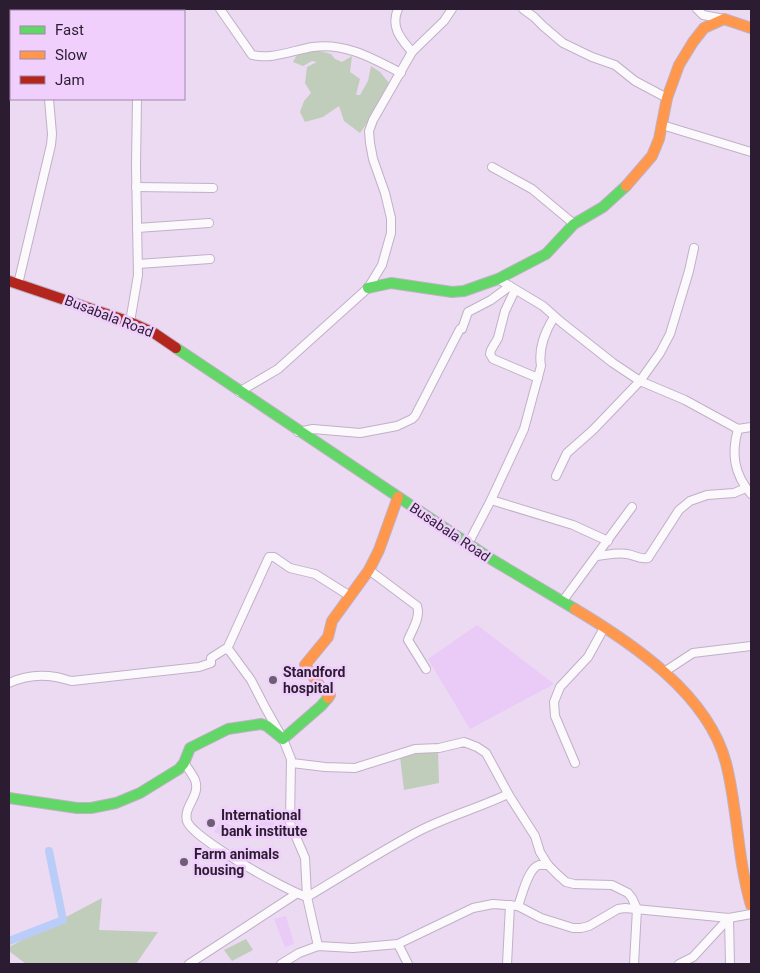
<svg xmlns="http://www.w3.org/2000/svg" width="760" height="973" font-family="Roboto,sans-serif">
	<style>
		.built { fill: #eacaf7 }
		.green { fill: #c1cdbb }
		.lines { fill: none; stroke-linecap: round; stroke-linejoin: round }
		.canal { stroke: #b9cdf8; stroke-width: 8 }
		.street-casing { stroke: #c0b1c6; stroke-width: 10 }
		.fast-casing { stroke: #c0b1c6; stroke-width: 12 }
		.slow-casing { stroke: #c0b1c6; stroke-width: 12 }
		.jam-casing { stroke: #c0b1c6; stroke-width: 12 }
		.street { stroke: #fcf9fd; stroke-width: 8 }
		.fast { stroke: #63d668; stroke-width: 10 }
		.slow { stroke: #ff974d; stroke-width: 10 }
		.jam { stroke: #b3261e; stroke-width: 10 }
		.poi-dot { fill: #6e5e75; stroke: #f0cffc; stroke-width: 2 }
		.labels { text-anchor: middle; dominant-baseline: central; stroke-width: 5; stroke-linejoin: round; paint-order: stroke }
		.street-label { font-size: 14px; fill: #2b1c31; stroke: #f0cffc }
		.poi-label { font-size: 14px; font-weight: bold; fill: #2b1c31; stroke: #f0cffc; text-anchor: start }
	</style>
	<rect width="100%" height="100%" fill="#ebdaf2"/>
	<!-- built -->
	<g class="built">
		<path d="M477,625L554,684L470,729L428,659Z"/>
		<path d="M260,818H273L276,834L258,833Z"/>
		<path d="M221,821L232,826L228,838L214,832Z"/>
		<path d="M286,916L294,944L285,947L274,919Z"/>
	</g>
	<!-- green -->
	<g class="green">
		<path d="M316,50L331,54L335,59L342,62L352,56L350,72L360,79L356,95H360L368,81L371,66L380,72L389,83L383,100L360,133L344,121L339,106L323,117L305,122L300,112L304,101L311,93L305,83L307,67L317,62L312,61L303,66L293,62L298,53Z"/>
		<path d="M438,750L439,783L404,790L400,757Z"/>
		<path d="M102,898L99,930L158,932L136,964H26L9,951V947Z"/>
		<path d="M246,939L253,950L232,961L224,950Z"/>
	</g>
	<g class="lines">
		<!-- canal -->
		<path class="canal" d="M9,941L63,920L49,851"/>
		<defs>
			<g id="street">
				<path d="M220,9L252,55C271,60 294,50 313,47C345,42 374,59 401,73"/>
				<path d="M523,9L534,17L543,26L563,43L592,57L615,65L635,81L667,98"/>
				<path d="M697,9L703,15L724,19"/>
				<path d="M412,52L444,21L452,9"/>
				<path d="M662,125L751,152"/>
				<path d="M492,167L532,189L574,224"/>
				<path d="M136,187L213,188"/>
				<path d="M137,228L209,223"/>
				<path d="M138,264L210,259"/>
				<path d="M498,279L543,306L561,322L613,363L640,381L685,400L738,429L751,427"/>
				<path d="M18,284L51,145L52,134L49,99"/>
				<path d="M515,290L505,311L498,338L491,350L490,354L493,359L538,378"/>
				<path d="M130,322L138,275L136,166L137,99"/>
				<path d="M239,392L278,369L368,288L382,265L391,233V218L385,193L373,159L370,143L369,131L373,120L412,52C401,39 390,27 398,9"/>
				<path d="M738,429C731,454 734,474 751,494"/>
				<path d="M298,432L313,429L360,433L397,426L412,419L415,416L460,329H462L468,312L491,300L510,286"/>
				<path d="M556,476L567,453L593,430L640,381L660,353L670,334L689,271L694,248"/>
				<path d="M491,500L524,429L541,366C538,348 545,332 554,317"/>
				<path d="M468,544L491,500L573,525L608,541"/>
				<path d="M597,556C607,555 618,552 627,554C635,555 640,560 648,558L679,510L690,501L707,495L734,493L746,488"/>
				<path d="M369,570L417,606C421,617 412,630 408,640L426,669"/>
				<path d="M562,602L632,507"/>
				<path d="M227,649L269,557H274L290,568L315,574L350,596"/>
				<path d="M664,672L693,653L751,646"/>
				<path d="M9,683C24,676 39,674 56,677C62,678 66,680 72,681L199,667L211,663V658L225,649L229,650L251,680L266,709L283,739L291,759L290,823L305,858L307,897L318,946"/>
				<path d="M292,763L325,767L355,768L415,749L439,748L464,742L477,747L486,753L510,797L535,836L540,852L548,865L558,875L566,882L574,884L612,885L628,893L632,898L637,909L634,964"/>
				<path d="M575,763L555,716L554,702L560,687L588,657L604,628"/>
				<path d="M185,764C188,769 193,775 195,780C201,796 183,806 187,821C192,838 287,891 307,897C344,875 381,851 419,831C448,816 479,808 508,794"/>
				<path d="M518,906C522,896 528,868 539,865C541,865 547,865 548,865"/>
				<path d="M398,944L408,964"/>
				<path d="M189,964L296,894"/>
				<path d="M281,964L299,953L318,946L353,948L398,944L473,908L493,904L518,906L541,918L573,928H581L589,926L618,909L625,908L729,918"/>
				<path d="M507,964L510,905"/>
				<path d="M679,964L693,957L729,918"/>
				<path d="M730,964L729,918L751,914"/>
			</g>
			<g id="fast">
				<path d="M368,288L391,283L452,292L464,291L498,279L546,254L574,224L603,207L626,186"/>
				<path d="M176,348L491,559L575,609"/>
				<path d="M9,798L77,808H91L116,803L140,793L179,769L184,763L190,748L228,729L261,724L267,726L283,739L321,706L328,698"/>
			</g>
			<g id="slow">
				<path d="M626,186L652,156L659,139L667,98L679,65L693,42L704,28L724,19L751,28"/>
				<path d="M575,609C632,643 708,694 726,763C738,810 737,858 751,905"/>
				<path d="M328,698L330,695L322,689L305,665L328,637L332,621L369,570L379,550L398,497"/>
			</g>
			<path id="jam" d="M9,281L130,322L154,333L176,348"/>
		</defs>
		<!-- street casing -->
		<use href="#street" class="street-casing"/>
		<!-- fast casing -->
		<use href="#fast" class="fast-casing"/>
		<!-- slow casing -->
		<use href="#slow" class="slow-casing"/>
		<!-- jam casing -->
		<use href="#jam" class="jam-casing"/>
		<!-- street -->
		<use href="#street" class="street"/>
		<!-- fast -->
		<use href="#fast" class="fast"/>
		<!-- slow -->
		<use href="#slow" class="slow"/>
		<!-- jam -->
		<use href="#jam" class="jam"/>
	</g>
	<!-- markers -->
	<g class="poi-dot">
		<circle cx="273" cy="680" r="5"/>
		<circle cx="211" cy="823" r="5"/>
		<circle cx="184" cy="862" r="5"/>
	</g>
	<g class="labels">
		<!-- street labels -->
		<g class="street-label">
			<text transform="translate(109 316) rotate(21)">Busabala Road</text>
			<text transform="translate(450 532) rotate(34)">Busabala Road</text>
		</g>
		<!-- poi labels -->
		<g class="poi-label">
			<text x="283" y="672">Standford<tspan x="283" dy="16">hospital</tspan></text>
			<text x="221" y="815">International<tspan x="221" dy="16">bank institute</tspan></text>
			<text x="194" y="854">Farm animals<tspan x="194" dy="16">housing</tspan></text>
		</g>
	</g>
	<!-- border -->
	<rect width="760" height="973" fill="none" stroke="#2b1c31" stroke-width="20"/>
	<!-- legend -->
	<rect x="10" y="10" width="175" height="90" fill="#f0cffc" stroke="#a187ab"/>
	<rect x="20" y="26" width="25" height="8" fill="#63d668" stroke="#a187ab"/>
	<text x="55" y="35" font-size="15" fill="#2b1c31">Fast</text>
	<rect x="20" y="51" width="25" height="8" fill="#ff974d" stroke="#a187ab"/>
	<text x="55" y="60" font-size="15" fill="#2b1c31">Slow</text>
	<rect x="20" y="76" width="25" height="8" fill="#b3261e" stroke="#a187ab"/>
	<text x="55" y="85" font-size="15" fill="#2b1c31">Jam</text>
</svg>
